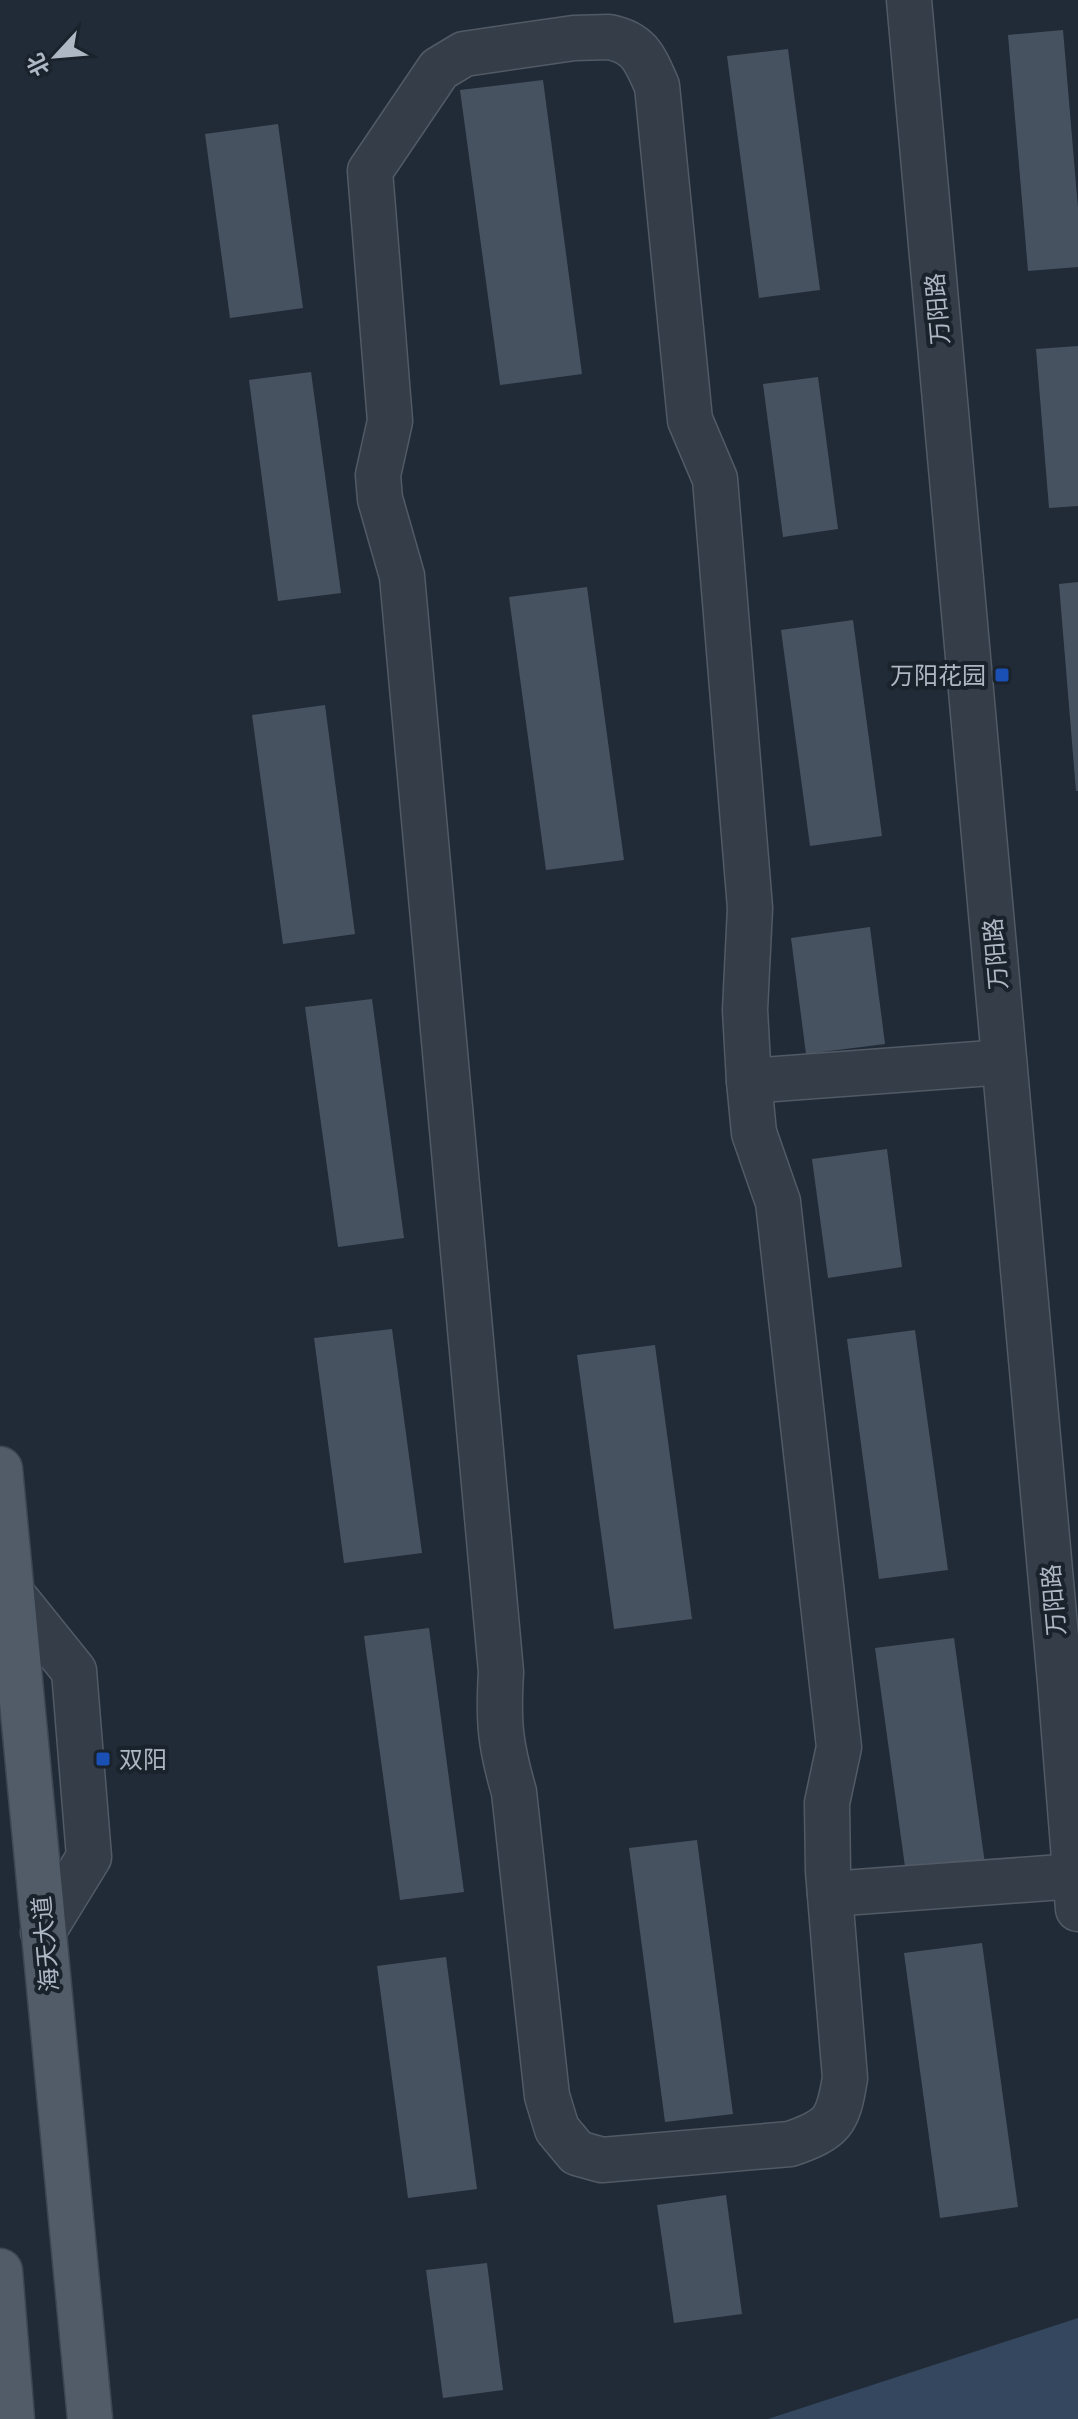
<svg xmlns="http://www.w3.org/2000/svg" width="1078" height="2419" font-family="'Public Sans','Noto Sans SC',sans-serif">
	<style>
		.water { fill: #35475e }
		.building { fill: #475261 }
		.lines { fill: none; stroke-linecap: round; stroke-linejoin: round }
		.minor-casing { stroke: #515a65; stroke-width: 47 }
		.major-casing { stroke: #3d4651; stroke-width: 47 }
		.minor { stroke: #343d48; stroke-width: 44 }
		.major { stroke: #525c68; stroke-width: 44 }
		.transit-dot { fill: #1a4fb4; stroke: #1a222c; stroke-width: 3 }
		.labels { text-anchor: middle; dominant-baseline: central; stroke-width: 8; stroke-linejoin: round; paint-order: stroke }
		.street-label { font-size: 24px; fill: #aeb7c4; stroke: #1a222c }
		.poi-label { font-size: 24px; fill: #aeb7c4; stroke: #1a222c; text-anchor: end }
	</style>
	<rect width="100%" height="100%" fill="#212b37"/>
	<!-- water -->
	<path class="water" d="M1078,2318V2419H768Z"/>
	<!-- building -->
	<g class="building">
		<path d="M1063,30L1078,208V267L1028,271L1008,35Z"/>
		<path d="M788,49L820,290L759,298L727,56Z"/>
		<path d="M543,80L582,374L500,385L460,90Z"/>
		<path d="M278,124L303,308L230,318L205,134Z"/>
		<path d="M1078,346V506L1049,508L1036,349Z"/>
		<path d="M311,372L341,593L278,601L249,380Z"/>
		<path d="M818,377L838,529L783,537L763,384Z"/>
		<path d="M1078,582V791H1076L1059,584Z"/>
		<path d="M587,587L624,860L546,870L509,597Z"/>
		<path d="M853,620L882,836L810,846L781,630Z"/>
		<path d="M325,705L355,934L283,944L252,715Z"/>
		<path d="M870,927L885,1044L806,1054L791,938Z"/>
		<path d="M372,999L404,1238L338,1247L305,1007Z"/>
		<path d="M887,1149L902,1267L828,1278L812,1159Z"/>
		<path d="M392,1329L422,1553L344,1563L314,1338Z"/>
		<path d="M915,1330L948,1570L879,1579L847,1339Z"/>
		<path d="M655,1345L692,1619L614,1629L577,1355Z"/>
		<path d="M429,1628L464,1892L400,1900L364,1636Z"/>
		<path d="M954,1638L985,1864L906,1874L875,1648Z"/>
		<path d="M697,1840L733,2114L665,2122L629,1848Z"/>
		<path d="M982,1943L1018,2207L940,2218L904,1953Z"/>
		<path d="M446,1957L477,2189L408,2198L377,1966Z"/>
		<path d="M726,2195L742,2314L674,2323L657,2205Z"/>
		<path d="M487,2263L503,2390L443,2398L426,2270Z"/>
	</g>
	<g class="lines">
		<defs>
			<g id="minor">
				<path d="M909,0L1060,1682L1078,1909"/>
				<path d="M609,37C640,43 645,59 657,86L690,420L715,479L750,908L745,1010L749,1081L754,1133L778,1202L839,1747L827,1803L828,1871L845,2078C838,2122 833,2129 790,2144L602,2160L577,2153L557,2129L547,2096L514,1792C500,1744 498,1722 501,1672L402,576L380,499L378,475L390,421L370,171L439,69L464,54L574,38Z"/>
				<path d="M749,1081L1004,1062"/>
				<path d="M12,1594L74,1671L89,1857L43,1932"/>
				<path d="M830,1894L1075,1876"/>
			</g>
			<g id="major">
				<path d="M0,1469L90,2419"/>
				<path d="M0,2271L12,2419"/>
			</g>
		</defs>
		<!-- minor casing -->
		<use href="#minor" class="minor-casing"/>
		<!-- major casing -->
		<use href="#major" class="major-casing"/>
		<!-- minor -->
		<use href="#minor" class="minor"/>
		<!-- major -->
		<use href="#major" class="major"/>
	</g>
	<!-- markers -->
	<g class="transit-dot">
		<rect x="994" y="667" width="16" height="16" rx="4"/>
		<rect x="95" y="1751" width="16" height="16" rx="4"/>
	</g>
	<g class="labels">
		<!-- street labels -->
		<g class="street-label">
			<text transform="translate(937 309) rotate(-95)">万阳路</text>
			<text transform="translate(995 954) rotate(-95)">万阳路</text>
			<text transform="translate(1053 1600) rotate(-95)">万阳路</text>
			<text transform="translate(45 1944) rotate(-95)">海天大道</text>
		</g>
		<!-- poi labels -->
		<g class="poi-label">
			<text x="986" y="675">万阳花园</text>
			<text x="119" y="1759" text-anchor="start">双阳</text>
		</g>
	</g>
	<!-- north arrow -->
	<g transform="translate(56 56) rotate(244)" stroke="#1a222c" stroke-width="6" paint-order="stroke">
	<path d="M0-6L14 30L0 20L-14 30Z" fill="#aeb7c4"/>
	<text y="-12" font-size="22" font-weight="bold" text-anchor="middle" fill="#aeb7c4">北</text>
	</g>
</svg>
